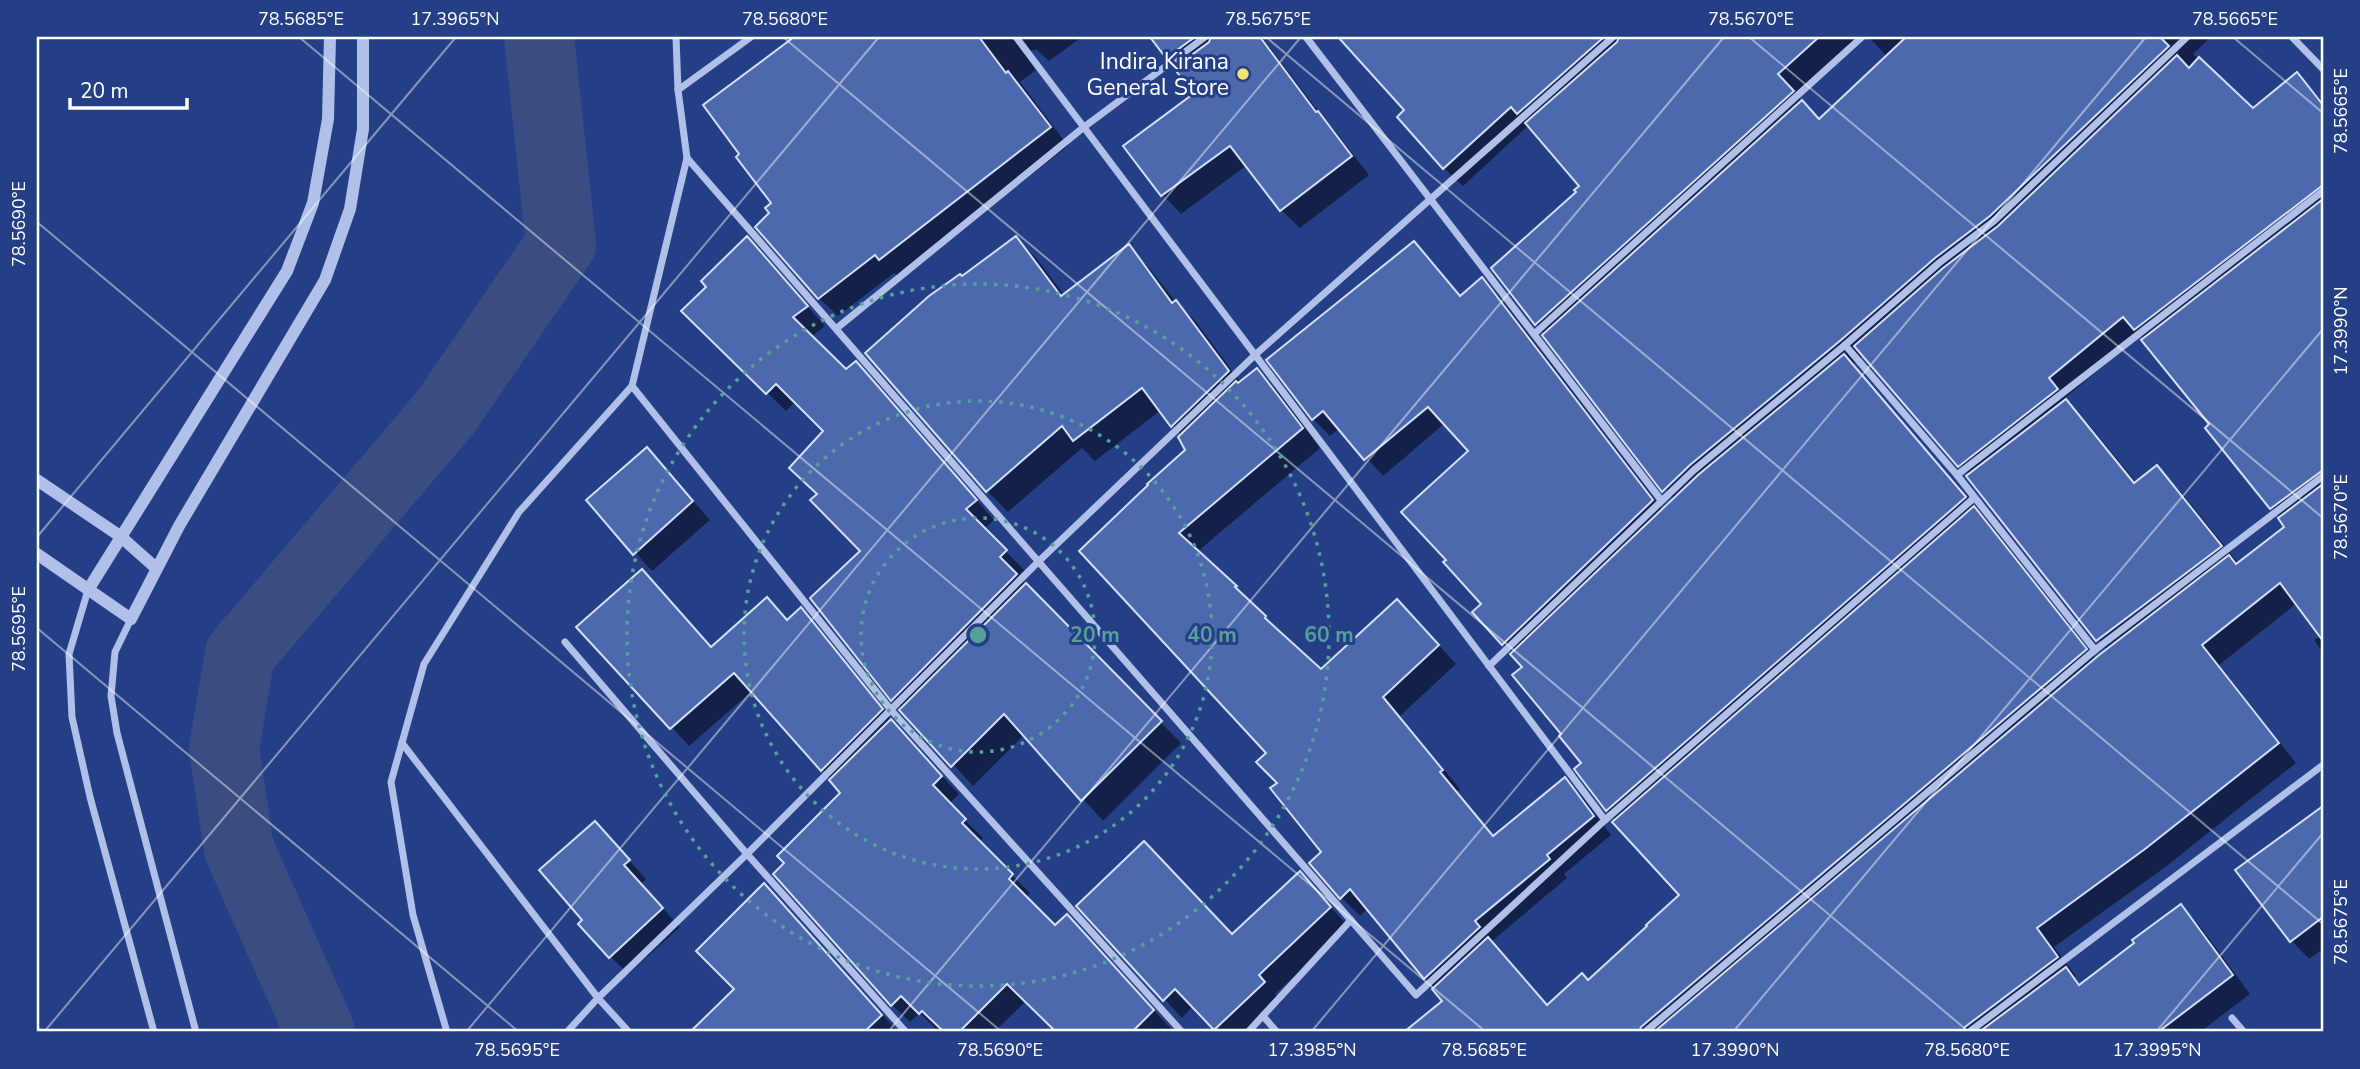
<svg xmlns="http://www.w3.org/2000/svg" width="2360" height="1069" font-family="'Nunito Sans',sans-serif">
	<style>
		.shadow { fill: #0007; fill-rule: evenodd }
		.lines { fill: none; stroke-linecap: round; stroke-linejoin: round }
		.river { stroke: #3a4d82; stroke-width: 70 }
		.building { fill: #4d69ae; stroke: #d4def7; stroke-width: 2 }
		.minor { stroke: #b0c0e9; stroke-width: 7 }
		.tertiary { stroke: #b0c0e9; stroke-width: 12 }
		.ticks { fill: none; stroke: #fff; stroke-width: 2; stroke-opacity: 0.45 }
		.ring { fill: none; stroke: #579f9a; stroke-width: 3.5; stroke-dasharray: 3.5 7 }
		.poi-dot { fill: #f3e374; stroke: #253f87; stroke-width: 2.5 }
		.labels { text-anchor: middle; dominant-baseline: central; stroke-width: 6; stroke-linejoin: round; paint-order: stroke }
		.poi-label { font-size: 23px; fill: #fff; stroke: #253f87; text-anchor: end }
		.centre { fill: #579f9a; stroke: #253f87; stroke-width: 3.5 }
		.ring-label { font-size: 21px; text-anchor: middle; font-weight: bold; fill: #579f9a; stroke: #253f87; stroke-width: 6; stroke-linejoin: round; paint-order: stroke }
		.neatline { fill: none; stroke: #fff; stroke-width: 2.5 }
		.ticks-label { font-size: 18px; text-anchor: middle; fill: #fff }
	</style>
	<rect width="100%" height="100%" fill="#253f87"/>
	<!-- shadow -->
	<g class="shadow">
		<path d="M797,37H1082L1049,61L1037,50H1032L1028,54L1029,60L1036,70L1020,82L1068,146L899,278L894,273L838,316L819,298L771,213L773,204L742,154L706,105Z"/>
		<path d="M1152,37H1262L1324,119L1336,132L1369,175L1300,228L1281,210L1247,165L1181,214L1163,195L1126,146L1196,94L1178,67Z"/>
		<path d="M1338,37H1861L1795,93L1820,121L1888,58L1869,37H2211L2193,54L2253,110L2297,75L2315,93L2323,103V653L2314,640L2321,636L2297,603L2219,665L2296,763L2164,868L2054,947L2076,976L2074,977L2082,986L2180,906L2199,925L2250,994L2200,1032H1424L1417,1024L1444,1001L1368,908L1360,916L1341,897L1323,852L1279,783L1269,753L1151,485L1187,450L1182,436L1161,410L1095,461L1082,448L1008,512L987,491L962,278L1016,238L1037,259L1064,295L1129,247L1149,268L1175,301L1197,323L1241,383L1257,370L1275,388L1320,448L1197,552L1321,671L1416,620L1456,664L1400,716L1460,789L1457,792L1495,837L1565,779L1583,798L1611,835L1564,874L1567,878L1492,941L1548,1006L1588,983L1681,895L1607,810L1577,769L1584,763L1563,734L1524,667L1475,612L1484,604L1470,451L1445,423L1383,476L1340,428L1330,436L1313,419L1269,360L1414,243L1462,297L1482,279L1499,296L1663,510L1674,500L1536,324L1581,186L1529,125L1463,186L1444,168L1407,111ZM2141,335L2211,425L2287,527L2239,564L2181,492L2156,468L2137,483L2066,397ZM1864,355L1969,475L2107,650L2096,659L1983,515L1853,364Z"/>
		<path d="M747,238L825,326L811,337L846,371L874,382L994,520L984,529L1025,571L1018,577L1181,743L1103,821L1025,734L973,786L893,699L862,551L819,494L826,431L796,401L786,411L684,311L709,287Z"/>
		<path d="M664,468L710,520L652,571L588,501Z"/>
		<path d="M642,571L712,648L788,621L801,609L818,627L898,729L959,794L949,804L983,838L979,842L1030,893L1025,898L1055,928L1085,934L1171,1029L1167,1032H1058L1026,1001L994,1032H939L920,1013L910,1022L892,1005L842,793L832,780L752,691L689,746L579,627Z"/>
		<path d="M2323,808V949L2309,959L2292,941L2238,870Z"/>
		<path d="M595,823L646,879L641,884L680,927L628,974L610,956L584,920Z"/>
		<path d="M1300,874L1348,926L1275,994L1282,1001L1248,1032H1218L1193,1006L1182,1018L1078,906L1232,936Z"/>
		<path d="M764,885L782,903L898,1032H692L736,989Z"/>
	</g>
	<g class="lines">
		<!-- river -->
		<path class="river" d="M320,1032L239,849L224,748L240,654L445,413L561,244L539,37"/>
	</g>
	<!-- building -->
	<g class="building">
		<path d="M794,37H979L1006,73L1008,71L1051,127L879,260L875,255L818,299L755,227L769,213L765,208L771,203L736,157L739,154L703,105Z"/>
		<path d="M1150,37H1195L1166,58Z"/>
		<path d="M1211,37H1260L1316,112L1318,111L1352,156L1280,211L1230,146L1161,196L1123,146L1193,94L1174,68L1209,42Z"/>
		<path d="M1338,37H1604L1517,114L1511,107L1443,169L1397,117L1404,110Z"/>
		<path d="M1619,37H1819L1778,74L1794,91L1535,325L1491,268L1576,192L1574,190L1579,186L1525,123L1617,42Z"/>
		<path d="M1906,37H2160L2169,46L1990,216L1935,258L1841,340L1690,465L1662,492L1542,335L1802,100L1819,119Z"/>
		<path d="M2177,55L2189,68L2199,57L2253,108L2297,72L2323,105V185L2134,330L2123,317L2049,378L2058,389L1958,467L1854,346L1943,268L1998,226Z"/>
		<path d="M2323,199V470L2270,509L2205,428L2209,424L2141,340Z"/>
		<path d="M747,236L808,306L793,317L846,369L856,361L977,500L966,509L1007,550L1000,557L1017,574L891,701L810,598L860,551L810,500L817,494L789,468L823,431L776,384L766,394L681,311L706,287L701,281Z"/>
		<path d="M1016,236L1061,296L1129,244L1172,303L1176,300L1229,371L1171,427L1142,388L1073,441L1062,426L986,492L865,353L929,296L960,274L962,276Z"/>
		<path d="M1414,241L1460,296L1482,277L1653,500L1502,645L1472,612L1481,604L1443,562L1446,560L1401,512L1468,451L1428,407L1364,460L1323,411L1312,420L1266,360Z"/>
		<path d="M1844,354L1966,497L1606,811L1574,769L1581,763L1559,736L1561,734L1512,675L1522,667L1510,654L1698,475Z"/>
		<path d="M1257,368L1303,428L1179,533L1237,586L1235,587L1266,616L1265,618L1321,669L1397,599L1439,645L1383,697L1443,770L1440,772L1493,836L1565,777L1594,816L1547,855L1550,859L1475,921L1480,927L1424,979L1350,889L1340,899L1309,863L1321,852L1270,788L1277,783L1256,762L1266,753L1079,551L1148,485L1147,484L1185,450L1178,437L1236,381L1238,383Z"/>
		<path d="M2066,399L2134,483L2157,465L2222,546L2096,641L1966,476Z"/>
		<path d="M647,447L693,501L633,555L586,500Z"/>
		<path d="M2323,484V641L2280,583L2202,645L2279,743L2145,849L2037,928L2058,957L1965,1027L1963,1032H1654L2099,655L2229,555L2236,564L2284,527L2278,518Z"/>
		<path d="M1974,506L2087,649L1641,1027L1639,1032H1404L1442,1001L1432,989L1488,937L1547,1005L1582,973L1588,980L1647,926L1646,925L1679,895L1612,822Z"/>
		<path d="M642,569L711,647L767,597L787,620L801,607L883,709L821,771L734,673L670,729L576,627Z"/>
		<path d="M1026,583L1162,721L1081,801L1004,714L951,767L899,710Z"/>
		<path d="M891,719L942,776L933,785L966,819L962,823L1013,874L1009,879L1055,925L1067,914L1154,1010L1132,1032H1056L1007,984L959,1032H944L922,1011L919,1014L901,996L891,1006L773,874L784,863L777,856L840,793L829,780Z"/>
		<path d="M2323,806V917L2290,942L2235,870Z"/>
		<path d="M595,821L630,860L624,865L663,908L609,958L578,924L582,920L539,870Z"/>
		<path d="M1144,841L1232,934L1300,871L1331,907L1259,975L1265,982L1214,1030L1175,989L1163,1001L1076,906Z"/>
		<path d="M764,883L882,1015L864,1032H690L734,989L696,951Z"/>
		<path d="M2181,904L2233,975L2158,1032H1979L2066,967L2079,985L2134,943L2132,940Z"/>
	</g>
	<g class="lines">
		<!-- minor -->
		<g class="minor">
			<path d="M1016,37L1605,820"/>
			<path d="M1306,37L1661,500"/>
			<path d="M2292,37L2323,69"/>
			<path d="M678,90L751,37"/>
			<path d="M687,158L1416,995L1605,820L1974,498"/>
			<path d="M837,328L1084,127L1205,37"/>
			<path d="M1534,334L1862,37"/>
			<path d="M1845,345L1957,475L2095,650"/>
			<path d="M632,386L891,710L1182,1032"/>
			<path d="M1957,475L2323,191"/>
			<path d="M88,590L69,654L72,717L90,797L154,1032"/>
			<path d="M131,619L115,652L111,696L117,733L196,1032"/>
			<path d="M565,642L747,854L906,1032"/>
			<path d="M1489,666L1694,470L1845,345L1939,263L1994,221L2187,37"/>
			<path d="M402,743L598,998L629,1032"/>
			<path d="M1263,1016L1277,1032"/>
			<path d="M2232,1018L2244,1032"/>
			<path d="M37,1031L39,1032"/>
			<path d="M447,1032L413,915L391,782L424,664L519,512L632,386L687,158L678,90L676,37"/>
			<path d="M567,1032L598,998L747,854L1039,561L1255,355L1613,37"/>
			<path d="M1248,1032L1351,920"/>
			<path d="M1645,1032L2095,650L2323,476"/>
			<path d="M1969,1032L2323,765"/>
		</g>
		<!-- tertiary -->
		<g class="tertiary">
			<path d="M37,480L120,536L156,568"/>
			<path d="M37,554L131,619L179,526L325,280L350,209L363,129V37"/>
			<path d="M88,590L287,271L313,203L328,119L330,37"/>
		</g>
	</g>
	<!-- ticks -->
	<path class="ticks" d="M299,37L1486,1032M783,37L1969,1032M1266,37L2323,924M1749,37L2323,518M2233,37L2323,113M37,222L1002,1032M37,537L456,37M37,628L519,1032M44,1032L879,37M466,1032L1301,37M888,1032L1724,37M1311,1032L2146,37M1733,1032L2323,329M2156,1032L2323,833"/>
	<!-- distance rings -->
	<g class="ring">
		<circle cx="978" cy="635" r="117"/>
		<circle cx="978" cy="635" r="234"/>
		<circle cx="978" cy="635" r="351"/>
	</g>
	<!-- markers -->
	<circle class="poi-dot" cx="1243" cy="74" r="7"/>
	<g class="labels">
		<!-- poi labels -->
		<g class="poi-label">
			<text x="1229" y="61">Indira Kirana<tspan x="1229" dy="26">General Store</tspan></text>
		</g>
	</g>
	<circle cx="978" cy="635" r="10" class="centre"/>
	<g class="ring-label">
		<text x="1095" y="642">20 m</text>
		<text x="1212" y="642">40 m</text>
		<text x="1329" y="642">60 m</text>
	</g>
	<!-- border -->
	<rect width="2360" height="1069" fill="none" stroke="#253f87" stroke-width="77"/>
	<!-- scale -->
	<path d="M70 98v10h117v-10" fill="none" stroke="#ffffff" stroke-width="3.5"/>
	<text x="80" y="98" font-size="21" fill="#ffffff" stroke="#253f87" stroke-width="5" paint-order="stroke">20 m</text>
	<rect x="38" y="38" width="2284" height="992" class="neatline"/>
	<g class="ticks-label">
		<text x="301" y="25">78.5685°E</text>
		<text x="455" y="25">17.3965°N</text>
		<text x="785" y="25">78.5680°E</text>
		<text x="1268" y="25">78.5675°E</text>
		<text x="1751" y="25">78.5670°E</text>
		<text x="2235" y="25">78.5665°E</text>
		<text transform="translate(2341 111) rotate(-90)" y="6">78.5665°E</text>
		<text transform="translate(19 224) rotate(-90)" y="6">78.5690°E</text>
		<text transform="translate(2341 331) rotate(-90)" y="6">17.3990°N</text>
		<text transform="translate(2341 517) rotate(-90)" y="6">78.5670°E</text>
		<text transform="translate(19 629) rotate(-90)" y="6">78.5695°E</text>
		<text transform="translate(2341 922) rotate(-90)" y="6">78.5675°E</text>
		<text x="517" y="1056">78.5695°E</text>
		<text x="1000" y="1056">78.5690°E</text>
		<text x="1312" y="1056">17.3985°N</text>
		<text x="1484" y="1056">78.5685°E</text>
		<text x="1735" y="1056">17.3990°N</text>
		<text x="1967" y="1056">78.5680°E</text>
		<text x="2157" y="1056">17.3995°N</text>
	</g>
</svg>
